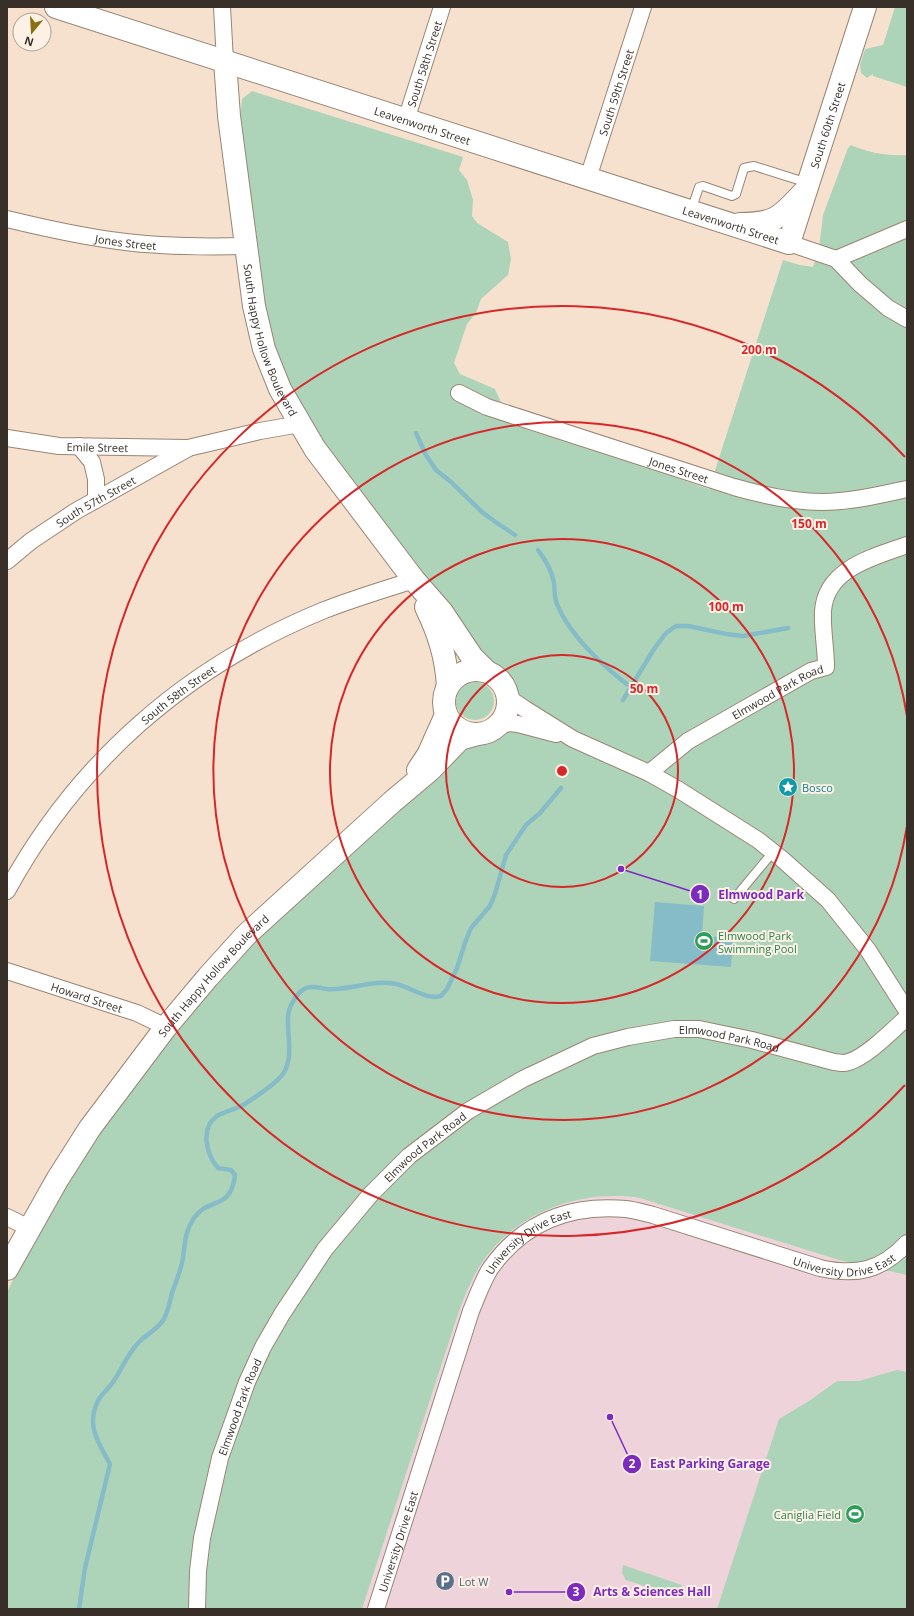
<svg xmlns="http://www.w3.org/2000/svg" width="914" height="1616" font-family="'Open Sans',sans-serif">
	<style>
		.education { fill: #eed4da }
		.green { fill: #add4b8 }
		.water { fill: #85bcc7 }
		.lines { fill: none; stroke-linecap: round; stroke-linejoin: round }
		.stream { stroke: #85bcc7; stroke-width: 4.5 }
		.lane-casing { stroke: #988574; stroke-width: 10 }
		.street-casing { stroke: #988574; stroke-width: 18 }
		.secondary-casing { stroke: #988574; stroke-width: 24 }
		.primary-casing { stroke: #988574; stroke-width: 24 }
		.lane { stroke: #fff; stroke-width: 8 }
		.street { stroke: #fff; stroke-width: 16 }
		.secondary { stroke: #fff; stroke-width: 22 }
		.primary { stroke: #fff; stroke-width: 22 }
		.ring { fill: none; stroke: #d62828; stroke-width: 2 }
		.labels { text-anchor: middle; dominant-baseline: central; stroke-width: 4; stroke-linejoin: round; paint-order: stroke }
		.street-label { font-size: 11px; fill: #372f28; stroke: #fdf0e5 }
		.culture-label { font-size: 11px; fill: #0d838f; stroke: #fdf0e5; text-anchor: start }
		.leisure-label { font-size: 11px; fill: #27864d; stroke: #fdf0e5; text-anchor: start }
		.service-label { font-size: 11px; fill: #4e5e75; stroke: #fdf0e5; text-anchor: start }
		.centre { fill: #d62828; stroke: #fdf0e5; stroke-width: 2 }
		.ring-label { font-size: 12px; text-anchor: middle; font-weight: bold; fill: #d62828; stroke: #fdf0e5; stroke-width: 4; stroke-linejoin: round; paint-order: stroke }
		.leader { fill: none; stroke: #7b2cbf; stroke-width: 1.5 }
		.callout-dot { fill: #7b2cbf; stroke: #fdf0e5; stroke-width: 1.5 }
		.mark-label { font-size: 12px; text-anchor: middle; font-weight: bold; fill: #fff }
		.callout-label { font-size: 12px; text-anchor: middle; font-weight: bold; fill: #7b2cbf; stroke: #fdf0e5; stroke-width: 4; stroke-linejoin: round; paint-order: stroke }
	</style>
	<rect width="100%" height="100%" fill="#f6e1cf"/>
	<!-- education -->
	<path class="education" d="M608,1195L640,1198L662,1204L839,1260L907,1275V1609H362L459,1311L471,1281L481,1263L491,1251L509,1234L519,1225L537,1214L566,1202L583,1198Z"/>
	<!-- green -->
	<g class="green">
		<path d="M895,7H907V87L873,76V74L867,78L861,73L860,65L865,49L883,45Z"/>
		<path d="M252,91L463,157L459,170L467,180L473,200L472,216L477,223L508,242L511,259L508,275L481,299L476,313L467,324L454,363L460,374L495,389L509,420L709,489L783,260L800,265L813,267L819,248L823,215L848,148L851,145C869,153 887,156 907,155V1275L839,1260L640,1198C580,1189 516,1212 481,1264C472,1278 465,1295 459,1311L362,1609H7V1292L56,1194L154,1057L171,1039L232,965L258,938L460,748L505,731L520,699L512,690L509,681L503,672L497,667L478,656L412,572L287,390L264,311L240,119L242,99Z"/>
		<circle cx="475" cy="701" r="19"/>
		<path d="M897,1370L907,1372V1609H717L779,1419L809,1401L837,1381H859Z"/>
		<path d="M623,1565L682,1585L679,1597L626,1580L622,1573Z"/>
	</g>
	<!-- water -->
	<path class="water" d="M655,902L704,906L702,936L733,938L731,967L650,961Z"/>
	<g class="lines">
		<!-- stream -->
		<g class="stream">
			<path d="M416,433L426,455L436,470L451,482L482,512L497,523L515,535"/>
			<path d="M538,550C545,560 552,570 554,583C555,589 554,598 557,604C570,636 605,668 632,688"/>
			<path d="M623,700L654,649L666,633L676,626H688L726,634L743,636L788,628"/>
			<path d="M79,1609L85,1568L110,1464C98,1442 85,1424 99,1399C103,1393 109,1388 113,1382C122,1369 128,1353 139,1342C147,1334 158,1329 164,1319C168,1311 170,1302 172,1293C176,1281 181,1271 183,1258C185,1243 185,1231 194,1218C208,1197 231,1211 235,1175L231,1170L218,1168C206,1154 200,1128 217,1116C226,1111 236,1109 245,1104C254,1098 277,1083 283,1074C294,1057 287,1037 288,1018C288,1007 297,992 306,988C314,985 319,988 327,989C350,991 372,979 396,984C411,987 425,1000 441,996L447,989L457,968L466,940L471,928L490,906L495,894L506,855L526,825L540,813L561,788"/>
		</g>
		<defs>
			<g id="lane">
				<path d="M691,211L699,187L703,186L732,196L736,194L744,168L754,166L808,183"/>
				<path d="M734,899L773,852"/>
			</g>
			<g id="street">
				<path d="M222,7L225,61"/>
				<path id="s1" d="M406,120L442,7"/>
				<path id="s2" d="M588,178L643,7"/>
				<path id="s3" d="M7,219C44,228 80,236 118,241C160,247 203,247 246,246"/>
				<path d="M789,243L836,259L860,284L888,308L907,319"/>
				<path d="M836,259L907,229"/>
				<path id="s4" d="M459,393L487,407L734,487C762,495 792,502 822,502C850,502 879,495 907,489"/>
				<path id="s5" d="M7,438L59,446L188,448L260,431L300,424"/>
				<path d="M79,446L92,462L96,479V500"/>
				<path id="s6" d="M7,561L31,541L76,511L187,449"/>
				<path d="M507,692L513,701L525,709L573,739L649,773L679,790L758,840L782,859L828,900L868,950L907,1011"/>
				<path d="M491,730L508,723L518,724L556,734"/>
				<path id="s7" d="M649,773L688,741L811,671L826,667C826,648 822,630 823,611C826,568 874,557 907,545"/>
				<path id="s8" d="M7,891C77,762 186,667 322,611C352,599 382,590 414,580"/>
				<path id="s9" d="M7,971L137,1013L166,1027"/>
				<path d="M7,1217L29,1228"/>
				<path id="s10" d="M197,1609L198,1571L202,1538L220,1458L247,1382L263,1347L282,1314L325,1249L371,1194L409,1156L468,1111L523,1079L593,1046L628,1037L674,1029H699L752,1040L834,1062C837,1062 840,1063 843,1063C862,1062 893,1030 907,1017"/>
				<path id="s11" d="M376,1609L471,1311C477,1297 482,1282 490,1269C523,1222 570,1204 626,1209C635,1210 644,1213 653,1215L820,1268C856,1276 881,1271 907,1243"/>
			</g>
			<g id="secondary">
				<path id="s12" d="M225,61L229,116L254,306L264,349L280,389L315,449L414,580L442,612L472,657L486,671"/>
				<path d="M426,607C439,634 446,656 448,686"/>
				<circle cx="476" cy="702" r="32"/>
				<path d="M418,770L428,755L446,715"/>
				<path id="s13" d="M7,1269L57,1180L90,1128L166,1027L208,977L246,935L392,802L430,770L460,739L478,734"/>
			</g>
			<g id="primary">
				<path id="s14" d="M56,7L789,243L865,7"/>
				<path d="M740,224C774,224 780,218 802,194"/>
			</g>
		</defs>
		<!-- lane casing -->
		<use href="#lane" class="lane-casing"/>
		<!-- street casing -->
		<use href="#street" class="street-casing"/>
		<!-- secondary casing -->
		<use href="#secondary" class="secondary-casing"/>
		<!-- primary casing -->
		<use href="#primary" class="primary-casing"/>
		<!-- lane -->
		<use href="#lane" class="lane"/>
		<!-- street -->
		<use href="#street" class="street"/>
		<!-- secondary -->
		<use href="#secondary" class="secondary"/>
		<!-- primary -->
		<use href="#primary" class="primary"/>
	</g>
	<!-- distance rings -->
	<g class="ring">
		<circle cx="562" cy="771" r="116"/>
		<circle cx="562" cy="771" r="232"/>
		<path d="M907 826A349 349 0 1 1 907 716"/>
		<path d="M905 1085A465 465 0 1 1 905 457"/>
	</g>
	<!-- icons -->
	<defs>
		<symbol id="sight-disc" viewBox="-11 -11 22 22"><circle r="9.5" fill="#0f9aa8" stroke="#fdf0e5"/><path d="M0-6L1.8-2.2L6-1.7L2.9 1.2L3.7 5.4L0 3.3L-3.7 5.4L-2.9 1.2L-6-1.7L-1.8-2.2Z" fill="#fff"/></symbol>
		<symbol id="stadium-disc" viewBox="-11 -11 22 22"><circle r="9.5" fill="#2e9e5b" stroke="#fdf0e5"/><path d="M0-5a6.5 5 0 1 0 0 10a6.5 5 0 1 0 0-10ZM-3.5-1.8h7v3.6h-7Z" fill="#fff"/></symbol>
		<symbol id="parking-disc" viewBox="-11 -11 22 22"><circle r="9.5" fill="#5c6f8a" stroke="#fdf0e5"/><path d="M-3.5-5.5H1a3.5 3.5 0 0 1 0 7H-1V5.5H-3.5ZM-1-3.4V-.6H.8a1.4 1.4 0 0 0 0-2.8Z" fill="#fff"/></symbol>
	</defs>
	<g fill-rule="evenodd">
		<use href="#sight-disc" x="777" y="776" width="22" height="22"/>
		<use href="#stadium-disc" x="693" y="930" width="22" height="22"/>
		<use href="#stadium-disc" x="844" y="1503" width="22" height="22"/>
		<use href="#parking-disc" x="434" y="1570" width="22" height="22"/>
	</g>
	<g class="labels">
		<!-- street labels -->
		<g class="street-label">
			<text stroke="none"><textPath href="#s1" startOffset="59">South 58th Street</textPath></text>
			<text stroke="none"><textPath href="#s2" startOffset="90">South 59th Street</textPath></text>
			<text stroke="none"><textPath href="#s14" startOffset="385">Leavenworth Street</textPath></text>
			<text stroke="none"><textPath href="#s14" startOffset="894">South 60th Street</textPath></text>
			<text stroke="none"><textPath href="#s14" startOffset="709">Leavenworth Street</textPath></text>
			<text stroke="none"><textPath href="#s3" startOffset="121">Jones Street</textPath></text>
			<text stroke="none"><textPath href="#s12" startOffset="284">South Happy Hollow Boulevard</textPath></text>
			<text stroke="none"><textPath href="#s5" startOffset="91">Emile Street</textPath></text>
			<text stroke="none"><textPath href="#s4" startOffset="233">Jones Street</textPath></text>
			<text stroke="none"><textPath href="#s6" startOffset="107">South 57th Street</textPath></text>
			<text stroke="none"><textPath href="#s7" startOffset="153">Elmwood Park Road</textPath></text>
			<text stroke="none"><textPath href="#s8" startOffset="263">South 58th Street</textPath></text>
			<text stroke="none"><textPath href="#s13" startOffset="360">South Happy Hollow Boulevard</textPath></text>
			<text stroke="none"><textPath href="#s9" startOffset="84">Howard Street</textPath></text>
			<text stroke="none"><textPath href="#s10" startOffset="868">Elmwood Park Road</textPath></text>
			<text stroke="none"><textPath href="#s10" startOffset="532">Elmwood Park Road</textPath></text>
			<text stroke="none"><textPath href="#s11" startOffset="407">University Drive East</textPath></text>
			<text stroke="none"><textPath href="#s11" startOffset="743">University Drive East</textPath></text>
			<text stroke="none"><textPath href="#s10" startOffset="208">Elmwood Park Road</textPath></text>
			<text stroke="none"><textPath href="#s11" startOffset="71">University Drive East</textPath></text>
		</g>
		<!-- culture labels -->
		<g class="culture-label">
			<text x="802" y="787">Bosco</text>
		</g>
		<!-- leisure labels -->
		<g class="leisure-label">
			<text x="718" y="935">Elmwood Park<tspan x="718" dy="13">Swimming Pool</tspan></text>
			<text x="841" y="1514" text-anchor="end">Caniglia Field</text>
		</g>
		<!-- service labels -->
		<g class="service-label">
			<text x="459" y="1581">Lot W</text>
		</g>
	</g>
	<circle cx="562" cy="771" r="6" class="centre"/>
	<g class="ring-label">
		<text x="759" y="354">200 m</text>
		<text x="809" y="528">150 m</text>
		<text x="726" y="611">100 m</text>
		<text x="644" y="693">50 m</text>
	</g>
	<!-- callouts -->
	<path class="leader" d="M621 869L700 894M610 1417L632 1464M509 1592L576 1592"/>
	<g class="callout-dot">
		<circle cx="621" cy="869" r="4"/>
		<circle cx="610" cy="1417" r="4"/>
		<circle cx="509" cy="1592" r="4"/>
		<circle cx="700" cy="894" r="10"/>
		<circle cx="632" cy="1464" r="10"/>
		<circle cx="576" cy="1592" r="10"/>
	</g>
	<g class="mark-label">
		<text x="700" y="899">1</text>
		<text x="632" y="1468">2</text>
		<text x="576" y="1596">3</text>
	</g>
	<g class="callout-label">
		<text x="761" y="899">Elmwood Park</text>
		<text x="710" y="1468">East Parking Garage</text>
		<text x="652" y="1596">Arts &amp; Sciences Hall</text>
	</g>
	<!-- border -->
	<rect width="914" height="1616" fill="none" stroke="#372f28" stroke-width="16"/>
	<!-- north arrow -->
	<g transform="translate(32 32) rotate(198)"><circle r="19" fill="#fdf0e5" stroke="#aea399"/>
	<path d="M0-3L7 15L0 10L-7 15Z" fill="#886f10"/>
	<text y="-6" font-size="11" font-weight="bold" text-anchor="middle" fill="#372f28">N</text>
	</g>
</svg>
